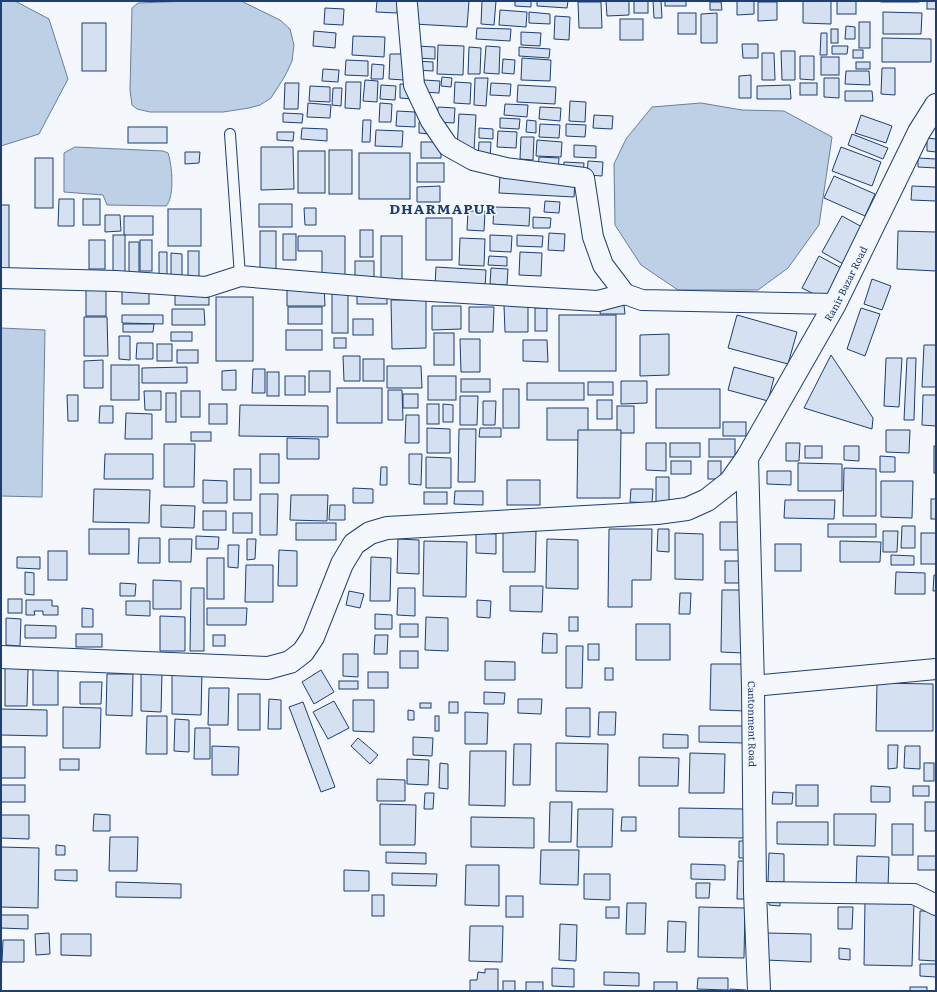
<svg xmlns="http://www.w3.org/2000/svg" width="937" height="992" font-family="Literata,serif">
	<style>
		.water { fill: #bed0e5; stroke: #687fa3 }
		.building { fill: #d5e0f0; stroke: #1d3f73 }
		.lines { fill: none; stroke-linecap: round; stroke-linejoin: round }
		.service-casing { stroke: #1d3f73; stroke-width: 12 }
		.minor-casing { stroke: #1d3f73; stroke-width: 22 }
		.secondary-casing { stroke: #1d3f73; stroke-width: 24 }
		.service { stroke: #f4f7fb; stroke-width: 10 }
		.minor { stroke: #f4f7fb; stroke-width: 20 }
		.secondary { stroke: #f4f7fb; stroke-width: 22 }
		.labels { text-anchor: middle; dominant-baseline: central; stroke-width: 3; stroke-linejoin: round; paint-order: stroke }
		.street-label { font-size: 10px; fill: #1d3f73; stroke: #f4f7fb }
		.district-label { font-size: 14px; font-weight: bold; letter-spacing: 1px; fill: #1d3f73; stroke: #f4f7fb }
	</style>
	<rect width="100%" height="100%" fill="#f4f7fb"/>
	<!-- water -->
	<g class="water">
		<path d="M1,1H15L49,19L68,79L39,134L1,146Z"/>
		<path d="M189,1H241L280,20L290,29L294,45L292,61L285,76L271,98L260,105L249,108L223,112H150L137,109L132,105L130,90L132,8L138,3Z"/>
		<path d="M701,103L742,110L784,111L832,137L819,225L788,268L758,290H678L641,265L615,225L614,164L626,139L652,107Z"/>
		<path d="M75,147L163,151L168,153C172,164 175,197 166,206L107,205L103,195L64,192V153Z"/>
		<path d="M1,328L45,330L42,497L1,496Z"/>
	</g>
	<!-- building -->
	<g class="building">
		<path d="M377,1H398L397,13L376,12Z"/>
		<path d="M416,1H469L467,27L414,24Z"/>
		<path d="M482,1H496L494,25L481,24Z"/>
		<path d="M515,1H531V7L515,6Z"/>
		<path d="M537,1H568L567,8L537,6Z"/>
		<path d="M606,1H629V15L607,16Z"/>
		<rect x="634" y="1" width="14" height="12"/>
		<path d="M653,1H661L662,18H654Z"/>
		<rect x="665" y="1" width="21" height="5"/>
		<path d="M737,1H754V14L737,15Z"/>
		<path d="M803,1H831V24L803,23Z"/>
		<rect x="837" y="1" width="19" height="13"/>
		<rect x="881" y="1" width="38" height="1"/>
		<rect x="927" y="1" width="9" height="8"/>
		<path d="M578,2H601L602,28H579Z"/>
		<path d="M710,2H721L722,10H710Z"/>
		<path d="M758,2H777V20L758,21Z"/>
		<path d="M325,8L344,9L343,25L324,24Z"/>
		<path d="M500,10L527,12L526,27L499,25Z"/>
		<path d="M529,12L550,14V24L529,23Z"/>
		<path d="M883,12L922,13L921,34H883Z"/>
		<rect x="678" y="13" width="18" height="21"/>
		<path d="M717,13V43H701V14Z"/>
		<path d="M555,16L570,17L569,40L554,39Z"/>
		<rect x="620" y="19" width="23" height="21"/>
		<rect x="859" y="22" width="11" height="26"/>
		<rect x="82" y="23" width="24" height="48"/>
		<path d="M846,26L855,27V39H845Z"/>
		<path d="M477,28L511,29L510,41L476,39Z"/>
		<rect x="831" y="29" width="7" height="14"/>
		<path d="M314,31L336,33L335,48L313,46Z"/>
		<path d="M521,32L541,33L540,46L521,45Z"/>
		<path d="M821,33H827V55H820Z"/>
		<path d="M353,36L385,37L384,57L352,55Z"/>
		<path d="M882,38L931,39V62H882Z"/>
		<path d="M742,44H758V58H743Z"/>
		<path d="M438,45L464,46L463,75L437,74Z"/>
		<path d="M417,46L435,47V59L417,58Z"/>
		<path d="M486,46L500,47L499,74L484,73Z"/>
		<path d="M832,46H848L847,54H832Z"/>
		<path d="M469,47L481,48L480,74H468Z"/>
		<path d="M519,47L550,49L549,58L519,56Z"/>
		<rect x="853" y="50" width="10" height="8"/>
		<path d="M781,51H795V80H782Z"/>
		<path d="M762,53H774L775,80H762Z"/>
		<path d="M390,54H405L404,80L389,79Z"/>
		<path d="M800,56H814V80L800,79Z"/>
		<rect x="821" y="57" width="18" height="18"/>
		<path d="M522,58L551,60L550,81L521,80Z"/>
		<path d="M503,59L515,60L514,74L502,73Z"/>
		<path d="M346,60L368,61V76L345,75Z"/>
		<path d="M416,61L433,62V71L415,70Z"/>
		<rect x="856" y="62" width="14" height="7"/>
		<path d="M372,64L384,65L383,79H371Z"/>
		<path d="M882,68H895V95L881,94Z"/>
		<path d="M323,69L339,70L338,82L322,81Z"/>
		<path d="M846,71H869L870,85L845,84Z"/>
		<path d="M751,75V98H739V76Z"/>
		<path d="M442,77L452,78L451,87L441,86Z"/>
		<path d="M475,78H488L486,106L474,105Z"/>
		<path d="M824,78H839V98L824,97Z"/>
		<path d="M365,80L378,81L377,102L363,101Z"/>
		<path d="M424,80L440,81L439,93L423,92Z"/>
		<path d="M346,82H361L360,109L345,108Z"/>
		<path d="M455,82L471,83L470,104L454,103Z"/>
		<path d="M285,83H299L298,109H284Z"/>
		<path d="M491,83L511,84L510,96L490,95Z"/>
		<rect x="800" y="83" width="17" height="12"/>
		<path d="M400,84L413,85L412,99L400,98Z"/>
		<path d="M381,85L396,86L395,100L380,99Z"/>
		<path d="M518,85L556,87L555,104L517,102Z"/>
		<path d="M790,85L791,99H757V86Z"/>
		<path d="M310,86L330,87V102L309,101Z"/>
		<path d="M333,88H342L341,106L332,105Z"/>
		<path d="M845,91H872L873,101H845Z"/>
		<path d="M570,101L586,102L585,122L569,121Z"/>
		<path d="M308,103L331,105L330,118L307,117Z"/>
		<path d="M380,103L392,104L391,122H379Z"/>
		<path d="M505,104L528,105L527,117L504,115Z"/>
		<path d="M438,107L455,108L454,123L437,122Z"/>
		<path d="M540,107L561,108L560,121L539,119Z"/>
		<path d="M397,111L415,112V127L396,126Z"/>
		<path d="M283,113L303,114L302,123L283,122Z"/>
		<path d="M459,114L476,115L474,150L457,149Z"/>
		<path d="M594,115L613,116L612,129L593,128Z"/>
		<path d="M861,115L892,126L886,143L855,133Z"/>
		<path d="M500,118L520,119L519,129L500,128Z"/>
		<path d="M363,120H371L370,142H362Z"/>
		<path d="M527,120L536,121V133L526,132Z"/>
		<path d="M419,122L431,123L430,134L419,133Z"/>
		<path d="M540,124L560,125L559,138L539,137Z"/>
		<path d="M566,124L586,125L585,137L566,136Z"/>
		<rect x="128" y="127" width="39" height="16"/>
		<path d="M302,128L327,129V141L301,139Z"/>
		<path d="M479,128L493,129V139L479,138Z"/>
		<path d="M376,130L403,131L402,147L375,146Z"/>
		<path d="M498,131L517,132L516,148L497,147Z"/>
		<path d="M277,132H294L293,141L277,140Z"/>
		<path d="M852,134L888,148L883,159L848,145Z"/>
		<path d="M521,137H534L533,160L520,159Z"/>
		<path d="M927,138L936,139V152L927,151Z"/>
		<path d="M537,140L562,142L561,157L536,156Z"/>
		<rect x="421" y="142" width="20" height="16"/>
		<path d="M479,142H491L490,159L478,158Z"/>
		<path d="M574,145L596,146V158L574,157Z"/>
		<path d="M261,147H293L294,189L261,190Z"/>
		<path d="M841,147L881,162L872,186L832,171Z"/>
		<rect x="329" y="150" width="23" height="44"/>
		<rect x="298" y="151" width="27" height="42"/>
		<path d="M185,152H200L199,163L185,164Z"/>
		<rect x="359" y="153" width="51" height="46"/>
		<path d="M539,157L559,158L558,172L538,171Z"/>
		<rect x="35" y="158" width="18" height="50"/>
		<path d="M918,158L936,159V168L918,167Z"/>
		<path d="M588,161L603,162L602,176L587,175Z"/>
		<path d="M564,162L584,163L583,175L563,174Z"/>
		<rect x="417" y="163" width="27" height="19"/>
		<path d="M500,175L575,179L574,197L499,193Z"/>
		<path d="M834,176L875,194L865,216L824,198Z"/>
		<path d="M440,186V202H417V187Z"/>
		<path d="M912,186L936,187V201L911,200Z"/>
		<path d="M59,199H74V226H58Z"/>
		<rect x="83" y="199" width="17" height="26"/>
		<path d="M545,201L560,202L559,213L544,212Z"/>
		<rect x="259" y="204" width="33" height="23"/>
		<rect x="1" y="205" width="8" height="67"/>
		<path d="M494,207L530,208L529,226L493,224Z"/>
		<path d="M304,208H316V225H305Z"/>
		<rect x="168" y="209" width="33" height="37"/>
		<path d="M468,211H485L484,231L467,230Z"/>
		<path d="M105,215H120L121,231L105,232Z"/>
		<rect x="124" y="216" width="29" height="19"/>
		<path d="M842,216L864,228L845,265L822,252Z"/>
		<path d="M533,217L551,218L550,228H533Z"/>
		<rect x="426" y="218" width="26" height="42"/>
		<rect x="360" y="230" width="13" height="27"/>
		<rect x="260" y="231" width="16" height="41"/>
		<path d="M898,231L936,232V271L897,269Z"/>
		<path d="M549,233L565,234L564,251L548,250Z"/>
		<rect x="283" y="234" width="13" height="26"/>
		<rect x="113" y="235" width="12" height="42"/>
		<path d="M490,235L512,236L511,252L490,251Z"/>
		<path d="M517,235L543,236L542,247L517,246Z"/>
		<path d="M298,236H345V281H322V251H298Z"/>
		<rect x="381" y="236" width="21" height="47"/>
		<path d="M460,238L485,239L484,266L459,265Z"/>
		<rect x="89" y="240" width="16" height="29"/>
		<rect x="140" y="240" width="12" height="31"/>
		<rect x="129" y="242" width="10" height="33"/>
		<rect x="188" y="251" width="11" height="30"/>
		<path d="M159,252H167V283L159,282Z"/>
		<path d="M520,252L542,253L541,276L519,275Z"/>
		<path d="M171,253L182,254V282H171Z"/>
		<path d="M489,256L507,257V266L488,265Z"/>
		<path d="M819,256L843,269L826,300L802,288Z"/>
		<rect x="355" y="261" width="19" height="24"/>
		<path d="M436,267L486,270L485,288L435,286Z"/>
		<path d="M491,268L508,269L507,285L490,284Z"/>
		<path d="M872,279L891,286L882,310L864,304Z"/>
		<rect x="86" y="282" width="20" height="34"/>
		<path d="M287,284H324L325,306H287Z"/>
		<rect x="122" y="287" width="27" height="17"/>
		<rect x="357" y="290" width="30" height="14"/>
		<rect x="175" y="291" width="34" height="14"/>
		<rect x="332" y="292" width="16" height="41"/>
		<rect x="216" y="297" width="37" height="64"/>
		<path d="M391,300H426V348L392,349Z"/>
		<path d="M504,305H528V332H505Z"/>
		<path d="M601,305H624L625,314H600Z"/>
		<path d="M432,306H461V329L432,330Z"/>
		<rect x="288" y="307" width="34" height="17"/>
		<path d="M469,307H494L493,332H469Z"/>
		<rect x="535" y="308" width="12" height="23"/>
		<path d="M861,308L880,314L865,356L847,349Z"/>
		<path d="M172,309H204L205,325H172Z"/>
		<path d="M122,315H163V324L122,323Z"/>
		<rect x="559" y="315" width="57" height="56"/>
		<path d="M737,315L797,332L788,364L728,348Z"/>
		<path d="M84,317H107L108,356H84Z"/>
		<rect x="353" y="319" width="20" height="16"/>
		<path d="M123,324H154L153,332H123Z"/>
		<rect x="286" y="330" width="36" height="20"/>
		<rect x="171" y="332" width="21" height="9"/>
		<rect x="434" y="333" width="20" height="32"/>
		<path d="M669,334V375L640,376V335Z"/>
		<path d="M119,336H130V360L119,359Z"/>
		<rect x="334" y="338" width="12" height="10"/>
		<path d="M460,339H480V372H461Z"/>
		<path d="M523,340H547L548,362L523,361Z"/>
		<path d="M137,343H153V359H136Z"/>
		<rect x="157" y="344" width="15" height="17"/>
		<path d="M924,345H936V387H922Z"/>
		<rect x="177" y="350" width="21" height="13"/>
		<path d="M831,355L873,418L872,429L804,408Z"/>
		<path d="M343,356H360V381H344Z"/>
		<path d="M886,358H902L899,407L884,406Z"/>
		<path d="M907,358H916L914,420H904Z"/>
		<rect x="363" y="359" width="21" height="22"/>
		<path d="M103,360V388H84V361Z"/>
		<rect x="111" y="365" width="28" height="35"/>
		<path d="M387,366H421L422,388H387Z"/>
		<path d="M187,367V383H142V368Z"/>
		<path d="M734,367L774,378L768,401L728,390Z"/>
		<path d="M253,369H265V393H252Z"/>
		<path d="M236,370V390H222V371Z"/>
		<rect x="309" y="371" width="21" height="21"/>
		<rect x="267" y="372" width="12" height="24"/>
		<rect x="285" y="376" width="20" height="19"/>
		<rect x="428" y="376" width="28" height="24"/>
		<rect x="461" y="379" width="29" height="13"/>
		<path d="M621,381H647V403L621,404Z"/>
		<rect x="588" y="382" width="25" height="13"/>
		<rect x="527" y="383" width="57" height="17"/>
		<rect x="337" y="388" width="45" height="35"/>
		<rect x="503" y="389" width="16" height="39"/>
		<rect x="656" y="389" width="64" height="39"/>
		<path d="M388,390H402L403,420H388Z"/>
		<path d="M144,391H161V410H145Z"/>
		<rect x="181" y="391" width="19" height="26"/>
		<rect x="166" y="393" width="10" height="29"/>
		<rect x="403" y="394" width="15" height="14"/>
		<path d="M67,395H78V421H68Z"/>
		<path d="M923,395H936V426L922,425Z"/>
		<path d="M460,396H478L477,425H460Z"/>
		<rect x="597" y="400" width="15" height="19"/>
		<path d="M483,401H496L495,425H483Z"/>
		<rect x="209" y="404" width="18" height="20"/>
		<rect x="427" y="404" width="12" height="20"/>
		<path d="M443,404L453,405V422H443Z"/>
		<path d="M240,405L328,406V437L239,436Z"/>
		<path d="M100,406H113V423H99Z"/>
		<rect x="617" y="406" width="17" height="27"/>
		<rect x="547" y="408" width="41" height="32"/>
		<path d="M126,413L152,414V439H125Z"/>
		<path d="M406,415H419V443H405Z"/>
		<rect x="723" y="422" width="23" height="14"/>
		<path d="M427,428L450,429V453H427Z"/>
		<path d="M480,428H501V437H479Z"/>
		<path d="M459,429H476L475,482H458Z"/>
		<path d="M578,430H621L620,498H577Z"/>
		<path d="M886,430H910L909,453L886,452Z"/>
		<rect x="191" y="432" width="20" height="9"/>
		<path d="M287,438L319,439V459H287Z"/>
		<rect x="709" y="439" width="26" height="18"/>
		<path d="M646,443H666V471L646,470Z"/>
		<rect x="670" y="443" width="30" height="14"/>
		<path d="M786,443H800L799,461H786Z"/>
		<path d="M164,444H195L194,487H164Z"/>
		<rect x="805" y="446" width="17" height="12"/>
		<path d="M844,446H859V461L844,460Z"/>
		<rect x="934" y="446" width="2" height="27"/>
		<path d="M105,454H153V479H104Z"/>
		<rect x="260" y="454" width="19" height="29"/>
		<path d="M409,454H422L421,485L409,484Z"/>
		<path d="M880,456L895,457V472H880Z"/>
		<path d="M426,457L451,458V488H426Z"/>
		<rect x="671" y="461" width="20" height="13"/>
		<rect x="708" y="461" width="13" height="18"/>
		<path d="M798,463L842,464V491H798Z"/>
		<path d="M381,467H387V485H380Z"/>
		<path d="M844,468L876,469V516H843Z"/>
		<rect x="234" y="469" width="17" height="31"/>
		<path d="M767,471H791V485L767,484Z"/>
		<path d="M656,477H669V505L656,504Z"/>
		<path d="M203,480L227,481V503H203Z"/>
		<rect x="507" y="480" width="33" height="25"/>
		<path d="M881,481H913L912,518L881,517Z"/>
		<path d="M353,488L373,489V503H353Z"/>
		<path d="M94,489L150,490L149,523L93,522Z"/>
		<path d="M631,489H653L652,503L630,502Z"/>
		<path d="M455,491H483V505L454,504Z"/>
		<rect x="424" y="492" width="23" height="12"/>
		<path d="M260,494H278L277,535H260Z"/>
		<path d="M291,495H328L327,521L290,520Z"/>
		<rect x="931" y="499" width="5" height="20"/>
		<path d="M785,500H835L834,519L784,518Z"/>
		<path d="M161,505L195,506L194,528L161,527Z"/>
		<path d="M330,505H345V520H329Z"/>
		<rect x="203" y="511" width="23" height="19"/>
		<rect x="233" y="513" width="19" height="20"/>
		<path d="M720,522H742L741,550H720Z"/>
		<rect x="296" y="523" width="40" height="17"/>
		<rect x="828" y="524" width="48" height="13"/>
		<path d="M902,526H915V548H901Z"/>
		<rect x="89" y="529" width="40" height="25"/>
		<path d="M609,529H652L651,580H632V607H608Z"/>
		<path d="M658,529H669V552L657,551Z"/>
		<path d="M503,530L536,531L535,572H503Z"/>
		<path d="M883,531H898L897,552H883Z"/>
		<path d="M476,533L496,534V554L476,553Z"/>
		<path d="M675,533L703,534V580L675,579Z"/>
		<rect x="921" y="533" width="15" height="31"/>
		<path d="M196,536L219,537L218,549H196Z"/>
		<path d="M139,538H160V563H138Z"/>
		<path d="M169,539H192L191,562H169Z"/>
		<path d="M247,539H256L255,559L247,560Z"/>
		<path d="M398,539L419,540V574L397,573Z"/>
		<path d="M547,539L578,540V589L546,588Z"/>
		<path d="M424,541L467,542L466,597L423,596Z"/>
		<path d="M840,541L881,542L880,562H840Z"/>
		<rect x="775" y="544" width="26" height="27"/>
		<path d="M228,545H239L238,568L228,567Z"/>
		<path d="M279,550L297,551V586H278Z"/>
		<rect x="48" y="551" width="19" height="29"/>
		<path d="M891,555L914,556V565H891Z"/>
		<path d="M17,557H40V569L17,568Z"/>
		<path d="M371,557L391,558L390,601H370Z"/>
		<rect x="207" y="558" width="17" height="41"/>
		<rect x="725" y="561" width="20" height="22"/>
		<path d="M246,565H273V602H245Z"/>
		<path d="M25,572L34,573V595L25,594Z"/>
		<path d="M896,572L925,573V594H895Z"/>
		<path d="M934,575H936V591H933Z"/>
		<path d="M153,580L181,581V609H153Z"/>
		<path d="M120,583L136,584L135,596H120Z"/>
		<path d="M510,586H543L542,612L510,611Z"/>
		<path d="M191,588H204V651H190Z"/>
		<path d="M398,588H415V616L397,615Z"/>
		<path d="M722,590H744L743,653L721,652Z"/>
		<path d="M349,591L364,594L360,608L346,605Z"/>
		<path d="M680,593H691L690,614H679Z"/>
		<rect x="8" y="599" width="14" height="14"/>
		<path d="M26,600H52V606H58V615H43V611H34L35,615H26Z"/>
		<path d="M477,600L491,601L490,618L477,617Z"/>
		<path d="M126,601H150V616L126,615Z"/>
		<path d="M82,608L93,609V627H82Z"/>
		<path d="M207,608H247L246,625H207Z"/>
		<path d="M375,614L392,615V629H375Z"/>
		<path d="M160,616L185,617V651H160Z"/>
		<path d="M426,617L448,618V651L425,650Z"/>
		<rect x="569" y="617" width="9" height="14"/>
		<path d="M6,618L21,619L20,646L6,645Z"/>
		<rect x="400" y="624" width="18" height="13"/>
		<rect x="636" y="624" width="34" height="36"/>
		<path d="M25,625L56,626V638H25Z"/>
		<path d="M543,633L557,634V653H542Z"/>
		<rect x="76" y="634" width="26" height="13"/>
		<rect x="213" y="635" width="12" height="11"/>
		<path d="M375,635H388L387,654H374Z"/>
		<rect x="588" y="644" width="11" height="16"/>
		<path d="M566,646H583L582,688H566Z"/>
		<rect x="400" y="651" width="18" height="17"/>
		<path d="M343,654H358V677L343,676Z"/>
		<path d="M485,661L515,662V680H485Z"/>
		<path d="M711,664H749L748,711L710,710Z"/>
		<rect x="33" y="667" width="25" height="38"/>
		<path d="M5,668L28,669L27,706H5Z"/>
		<rect x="605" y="668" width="8" height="12"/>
		<path d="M321,670L334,692L314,704L302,682Z"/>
		<path d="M172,671H202L201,715L172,714Z"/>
		<path d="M141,672L162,673L161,712L141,711Z"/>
		<rect x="368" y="672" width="20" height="16"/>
		<path d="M107,674H133L132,716L106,715Z"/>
		<rect x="339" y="681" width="19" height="8"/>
		<path d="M80,682H102L101,704H80Z"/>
		<path d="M877,683L933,684V731H876Z"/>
		<path d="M209,688H229L228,725H208Z"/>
		<path d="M484,692L505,693L504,704H484Z"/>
		<rect x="238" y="694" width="22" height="36"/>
		<path d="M269,699L281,700V729H268Z"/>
		<path d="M518,699H542L541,714L518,713Z"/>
		<path d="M353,700H374V732L353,731Z"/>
		<path d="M334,701L349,728L328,739L313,712Z"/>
		<path d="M303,702L335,787L321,792L289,707Z"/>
		<rect x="449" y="702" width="9" height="11"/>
		<rect x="420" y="703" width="11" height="5"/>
		<path d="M63,707L101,708L100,748H63Z"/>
		<path d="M566,708H590V737L566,736Z"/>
		<path d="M1,709L47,710V736L1,735Z"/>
		<path d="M408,710L414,711V720H408Z"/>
		<path d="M465,712L488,713L487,744H465Z"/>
		<path d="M599,712H616L615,735H598Z"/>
		<path d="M147,716H167V754H146Z"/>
		<rect x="435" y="716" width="4" height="15"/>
		<path d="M175,719L189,720V752L174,751Z"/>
		<path d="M699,726H745V743L699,742Z"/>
		<path d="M195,728H210V759H194Z"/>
		<path d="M663,734L688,735V748H663Z"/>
		<path d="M413,737L433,738L432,756L413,755Z"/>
		<path d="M358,738L378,755L370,764L351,746Z"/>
		<path d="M556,743L608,744L607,792L556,791Z"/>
		<path d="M514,744H531L530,785H513Z"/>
		<path d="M888,745H898L897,768L888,769Z"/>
		<path d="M212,746L239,747L238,775H212Z"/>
		<path d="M905,746H920V769L904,768Z"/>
		<rect x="1" y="747" width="24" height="31"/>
		<path d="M470,751H506L505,806L469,805Z"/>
		<path d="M690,753L725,754L724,793H689Z"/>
		<path d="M639,757L679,758L678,786H639Z"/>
		<rect x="60" y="759" width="19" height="11"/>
		<path d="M407,759L429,760L428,785L407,784Z"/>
		<path d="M440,763L448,764V789L439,788Z"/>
		<rect x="924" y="763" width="10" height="18"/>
		<path d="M377,779L405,780V801H377Z"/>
		<rect x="1" y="785" width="24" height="17"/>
		<rect x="796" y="785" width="22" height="21"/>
		<path d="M871,786L890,787V802H871Z"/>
		<rect x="913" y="786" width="16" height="10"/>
		<path d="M773,792L793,793L792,804H772Z"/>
		<path d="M425,793H434L433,809H424Z"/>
		<path d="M550,802H572L571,842H549Z"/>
		<rect x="925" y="802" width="11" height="29"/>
		<path d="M380,804L416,805L415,845H380Z"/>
		<path d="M679,808L745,809L744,838L679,837Z"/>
		<path d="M578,809H613L612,847H577Z"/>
		<path d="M94,814L110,815V831H93Z"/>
		<path d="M834,814H876L875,846L834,845Z"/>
		<path d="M1,815H29V839L1,838Z"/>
		<path d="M471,817L534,818V848L471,847Z"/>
		<path d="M622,817H636V831H621Z"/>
		<path d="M777,822H828V845L777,844Z"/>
		<rect x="892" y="824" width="21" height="31"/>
		<path d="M110,837H138L137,871H109Z"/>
		<path d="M739,841H751L750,858H739Z"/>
		<path d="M56,845L65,846V855H56Z"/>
		<path d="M1,847L39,848L38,908L1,907Z"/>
		<path d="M541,850H579L578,885L540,884Z"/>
		<path d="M386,852L426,853V864L386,863Z"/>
		<path d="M769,853L784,854V882H768Z"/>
		<path d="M857,856L889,857L888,887H856Z"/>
		<rect x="918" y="856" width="18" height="14"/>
		<path d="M738,861H750L749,899H737Z"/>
		<path d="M691,864L725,865V880L691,879Z"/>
		<path d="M466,865H499V906L465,905Z"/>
		<path d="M55,870H77V881L55,880Z"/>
		<path d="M344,870L369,871V891H344Z"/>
		<path d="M392,873L437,874L436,886L392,885Z"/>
		<path d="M584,874H610V900L584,899Z"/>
		<path d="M116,882L181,884V898L116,897Z"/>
		<path d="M696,883H710L709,898H696Z"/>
		<path d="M769,894H780V906L769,905Z"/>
		<rect x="372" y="895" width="12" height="21"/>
		<rect x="506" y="896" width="17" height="21"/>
		<path d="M865,900L914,901L912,966L864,965Z"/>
		<path d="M627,903H646L645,934H626Z"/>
		<rect x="606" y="907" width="13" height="11"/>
		<path d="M699,907L745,908L744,958L698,957Z"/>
		<path d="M838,907H853L852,929H838Z"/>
		<path d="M920,911H936V961L919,960Z"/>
		<path d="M1,915H28V929L1,928Z"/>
		<path d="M668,921L686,922L685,952H667Z"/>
		<path d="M560,924L577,925L576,961L559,960Z"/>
		<path d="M470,926H503L502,962L469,961Z"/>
		<path d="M49,933L50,954L36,955L35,934Z"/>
		<path d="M767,933L811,934V962L766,960Z"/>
		<path d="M61,934H91V956L61,955Z"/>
		<path d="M3,940H24V962H2Z"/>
		<path d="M839,948L850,949V960L839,959Z"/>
		<path d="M920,964H936V977L920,976Z"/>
		<path d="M552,968L574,969V987L552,986Z"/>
		<path d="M485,969H498V991H470V980H477L478,972L485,973Z"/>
		<path d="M604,972L639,973V986L604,985Z"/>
		<path d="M698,978H728V990L697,989Z"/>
		<rect x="503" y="981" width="12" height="10"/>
		<rect x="526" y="982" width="17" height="9"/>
		<rect x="654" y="982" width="23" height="9"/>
		<rect x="910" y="987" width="17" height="4"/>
		<path d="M730,989L746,990V991H730Z"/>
	</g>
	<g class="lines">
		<defs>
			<path id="service" d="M230,134L240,276"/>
			<g id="minor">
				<path d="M407,4L414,85L431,121L448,146L473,160L506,168L584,178L593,237L603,265L625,294L642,300L835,304"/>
				<path d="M1,278L116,281L206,287L240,276L396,289L598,301L625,294"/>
				<path d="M753,686L936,669"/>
				<path d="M755,892L914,894L936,905"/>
			</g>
			<g id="secondary">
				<path id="s1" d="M747,458L753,686L755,892L759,991"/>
				<path id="s2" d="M1,657L268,668L290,662L303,652L313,637L342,564L354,544L370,533L387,528L657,513L687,509L707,500L730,482L747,458L835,304L919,132L936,105"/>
			</g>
		</defs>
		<!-- service casing -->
		<use href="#service" class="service-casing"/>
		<!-- minor casing -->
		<use href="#minor" class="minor-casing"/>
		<!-- secondary casing -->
		<use href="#secondary" class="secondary-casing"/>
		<!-- service -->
		<use href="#service" class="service"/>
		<!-- minor -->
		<use href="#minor" class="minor"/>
		<!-- secondary -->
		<use href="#secondary" class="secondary"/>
	</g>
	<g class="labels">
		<!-- street labels -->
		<g class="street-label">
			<text stroke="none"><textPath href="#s2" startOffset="1045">Ranir Bazar Road</textPath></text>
			<text stroke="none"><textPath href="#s1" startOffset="266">Cantonment Road</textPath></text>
		</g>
		<!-- district labels -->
		<g class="district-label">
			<text x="443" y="208">DHARMAPUR</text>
		</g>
	</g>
	<!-- border -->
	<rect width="937" height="992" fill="none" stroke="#1d3f73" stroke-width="4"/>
</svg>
